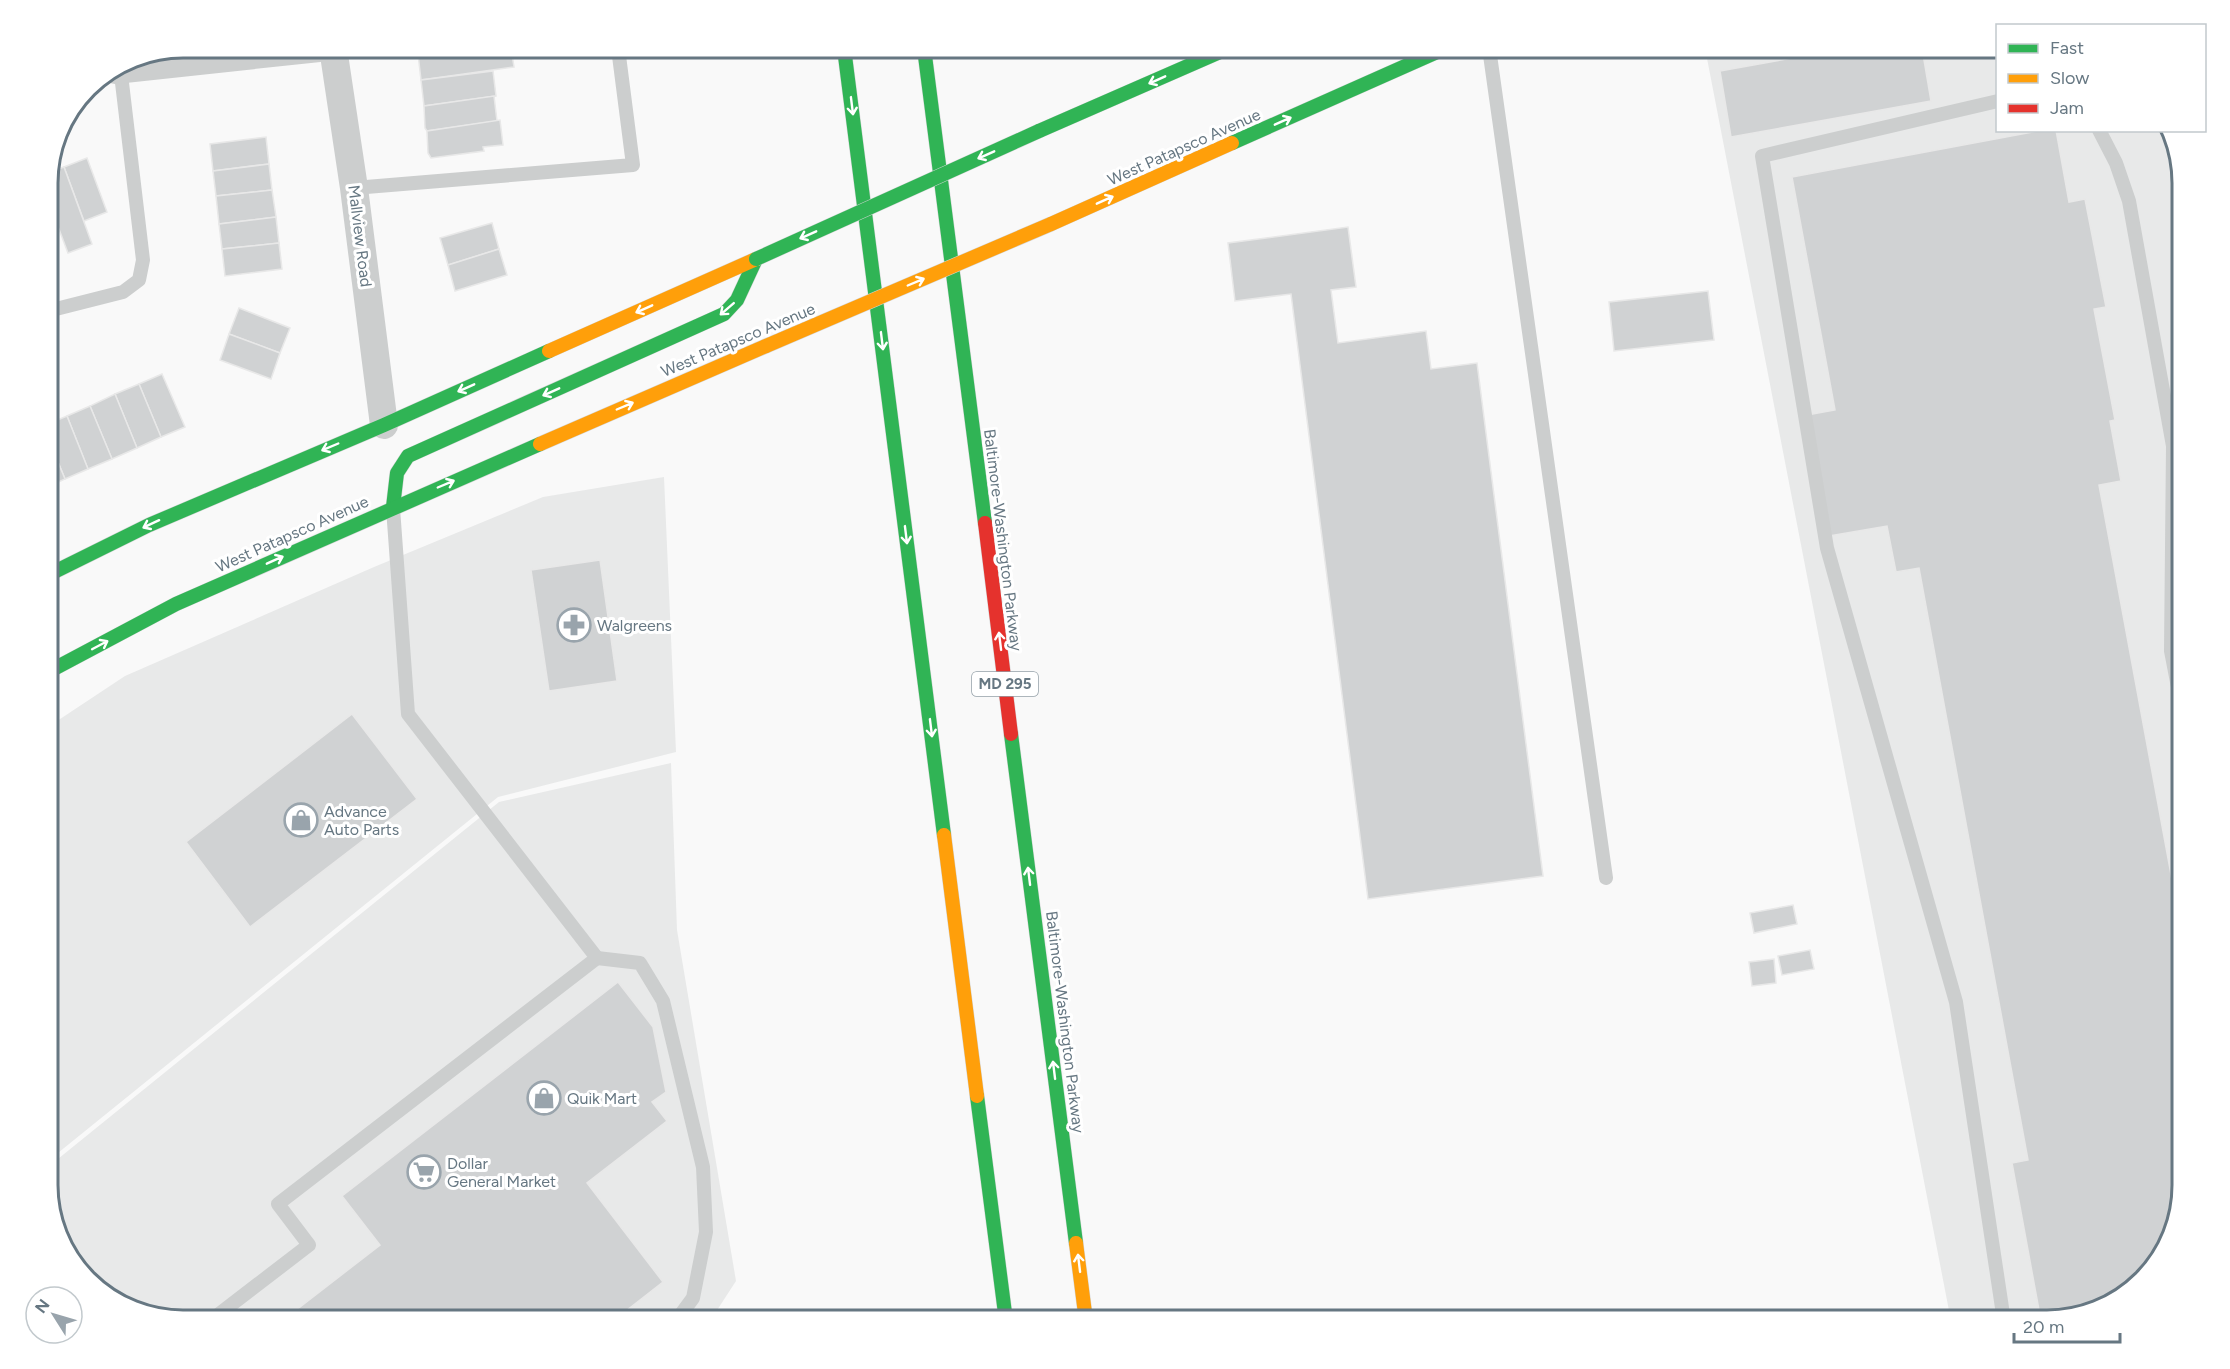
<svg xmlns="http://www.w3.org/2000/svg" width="2230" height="1369" font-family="Figtree,sans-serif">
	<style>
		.built { fill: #e8e9e9 }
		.building { fill: #d0d2d3; stroke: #e8e8e8; stroke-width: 1.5 }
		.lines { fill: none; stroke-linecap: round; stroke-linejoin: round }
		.fast-casing { stroke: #d5d6d7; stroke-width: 15 }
		.slow-casing { stroke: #d5d6d7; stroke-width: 15 }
		.jam-casing { stroke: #d5d6d7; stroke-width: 15 }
		.lane { stroke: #cccece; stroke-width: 14 }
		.street { stroke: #cccece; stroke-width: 28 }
		.fast { stroke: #30b455; stroke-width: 14 }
		.slow { stroke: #ff9f0a; stroke-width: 14 }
		.jam { stroke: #e5322d; stroke-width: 14 }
		.fast-bridge-casing { stroke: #d5d6d7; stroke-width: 15; stroke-linecap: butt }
		.slow-bridge-casing { stroke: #d5d6d7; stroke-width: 15; stroke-linecap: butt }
		.fast-bridge { stroke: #30b455; stroke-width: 14 }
		.slow-bridge { stroke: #ff9f0a; stroke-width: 14 }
		.oneway { stroke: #fff }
		.labels { text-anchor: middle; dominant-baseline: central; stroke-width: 6; stroke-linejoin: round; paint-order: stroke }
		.shield { fill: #fff; stroke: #94a0a8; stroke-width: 1.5 }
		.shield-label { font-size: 15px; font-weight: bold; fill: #667782 }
		.street-label { font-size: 16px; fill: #667782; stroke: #fff }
		.poi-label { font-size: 16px; fill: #667782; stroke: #fff; text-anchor: start }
		.rim { fill: none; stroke: #667782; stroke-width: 3 }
	</style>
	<rect width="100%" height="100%" fill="#f9f9f9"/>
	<!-- built -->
	<g class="built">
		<path d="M1705,48H1997L1998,130L2168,131L2182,175V1186L2164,1253L2114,1303L2047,1321H1951Z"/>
		<path d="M664,477L676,752L498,797L48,1161V727L125,676L374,567L543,497Z"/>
		<path d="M671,763L677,930L736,1281L710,1321H184L116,1303L66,1253L48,1194V1167L499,802Z"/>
	</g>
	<!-- building -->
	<g class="building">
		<path d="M415,48H456L418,54Z"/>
		<path d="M456,48H511L514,67L421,80L418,54Z"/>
		<path d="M1848,48H1922L1931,101L1731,137L1720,71Z"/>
		<path d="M493,71L496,96L424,106L421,80Z"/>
		<path d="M494,96L497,121L427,131L425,128L424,106Z"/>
		<path d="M500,120L503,145L483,147L484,151L431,158L428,153L427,131Z"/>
		<path d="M2043,130H2056L2069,202L2085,199L2106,307L2094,309L2115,420L2110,421L2121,481L2099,485L2182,934V1186L2164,1253L2114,1303L2047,1321H2041L2012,1163L2028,1160L1919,568L1896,572L1887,526L1829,536L1807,415L1835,410L1792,177Z"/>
		<path d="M266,137L269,164L213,171L210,144Z"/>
		<path d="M87,158L107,212L84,221L64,167Z"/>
		<path d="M269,164L272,190L216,196L213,171Z"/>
		<path d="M64,167L92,244L68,253L48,200L49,172Z"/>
		<path d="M272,190L276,217L219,224L216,196Z"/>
		<path d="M48,200L58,230L48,234Z"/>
		<path d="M276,217L279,243L222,249L219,224Z"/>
		<path d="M492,223L499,249L448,265L440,238Z"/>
		<path d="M1348,227L1356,287L1331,290L1338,343L1426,331L1431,369L1477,363L1543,876L1368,899L1291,294L1235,301L1228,243Z"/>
		<path d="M279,243L282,269L225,276L222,249Z"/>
		<path d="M499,249L507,275L455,291L448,265Z"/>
		<path d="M1708,291L1714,340L1614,351L1609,302Z"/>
		<path d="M239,308L290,328L280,353L229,334Z"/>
		<path d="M229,334L280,353L271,379L220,360Z"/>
		<path d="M162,374L185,427L161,437L139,384Z"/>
		<path d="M139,384L161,437L137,448L115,394Z"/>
		<path d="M115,394L137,448L112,459L90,406Z"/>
		<path d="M90,406L112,459L88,469L67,416Z"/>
		<path d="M67,416L88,469L65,479L48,438V424Z"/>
		<path d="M48,438L65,479L48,487Z"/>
		<path d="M600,560L617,681L549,691L531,570Z"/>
		<path d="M352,714L417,799L250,927L186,842Z"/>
		<path d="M1793,905L1797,924L1754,933L1750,913Z"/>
		<path d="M1810,950L1814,969L1782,975L1778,956Z"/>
		<path d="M1774,959L1776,983L1752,986L1749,962Z"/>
		<path d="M618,982L653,1027L666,1092L652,1102L667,1121L587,1183L663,1282L613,1321H282L380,1245L342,1196Z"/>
		<path d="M48,1126L56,1136L48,1142Z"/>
	</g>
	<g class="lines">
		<defs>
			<g id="fast">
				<path d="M844,48L944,835"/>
				<path d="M924,48L985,523"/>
				<path d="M1039,131L1229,48"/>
				<path d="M1232,143L1446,48"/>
				<path d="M393,507L397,473L408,456L724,314L737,300L756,259"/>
				<path d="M48,575L149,525L384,425L549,351"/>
				<path d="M48,672L176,604L540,444"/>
				<path d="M1011,734L1076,1243"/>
				<path d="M977,1096L1006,1321"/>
			</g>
			<g id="slow">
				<path d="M1051,224L1232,143"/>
				<path d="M549,351L756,259"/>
				<path d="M540,444L766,346"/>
				<path d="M944,835L977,1096"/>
				<path d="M1076,1243L1086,1321"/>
			</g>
			<path id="jam" d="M985,523L1011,734"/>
		</defs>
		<!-- fast casing -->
		<use href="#fast" class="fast-casing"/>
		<!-- slow casing -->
		<use href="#slow" class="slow-casing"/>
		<!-- jam casing -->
		<use href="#jam" class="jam-casing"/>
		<!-- lane -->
		<g class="lane">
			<path d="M1489,48L1606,878"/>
			<path d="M1998,101L1762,156L1827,548L1956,1002L2004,1321"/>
			<path d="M2099,130L2116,163L2129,201L2173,446L2171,651L2182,708"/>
			<path d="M354,188L633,165L618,48"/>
			<path d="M48,311L123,292L139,280L143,260L120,66"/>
			<path d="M597,958L640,963L663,1001L703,1167L706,1232L693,1298L676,1321"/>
			<path d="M210,1321L309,1245L278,1204L597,958L408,714L393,508"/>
		</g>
		<!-- street -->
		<g class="street">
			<path d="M333,48L354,188L384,425"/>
			<path d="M115,70L319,48"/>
		</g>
		<!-- fast -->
		<use href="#fast" class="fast"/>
		<!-- slow -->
		<use href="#slow" class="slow"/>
		<!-- jam -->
		<use href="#jam" class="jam"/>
		<defs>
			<path id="fast-bridge" d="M756,259L1039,131"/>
			<path id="slow-bridge" d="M766,346L1051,224"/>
		</defs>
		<!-- fast-bridge casing -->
		<use href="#fast-bridge" class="fast-bridge-casing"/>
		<!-- slow-bridge casing -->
		<use href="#slow-bridge" class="slow-bridge-casing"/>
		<!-- fast-bridge -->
		<use href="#fast-bridge" class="fast-bridge"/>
		<!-- slow-bridge -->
		<use href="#slow-bridge" class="slow-bridge"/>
	</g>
	<!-- one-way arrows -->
	<defs><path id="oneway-shaft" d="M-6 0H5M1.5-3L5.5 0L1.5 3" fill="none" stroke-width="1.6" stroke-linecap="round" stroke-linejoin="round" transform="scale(1.5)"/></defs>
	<g class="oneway">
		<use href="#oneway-shaft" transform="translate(1157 80) rotate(156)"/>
		<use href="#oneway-shaft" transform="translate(852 106) rotate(83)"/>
		<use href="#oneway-shaft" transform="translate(1283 121) rotate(-24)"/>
		<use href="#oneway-shaft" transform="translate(986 155) rotate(156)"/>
		<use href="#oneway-shaft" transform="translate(1105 200) rotate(-24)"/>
		<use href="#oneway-shaft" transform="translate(808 235) rotate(156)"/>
		<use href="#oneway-shaft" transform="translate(916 282) rotate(-23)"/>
		<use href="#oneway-shaft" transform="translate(644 309) rotate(156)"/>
		<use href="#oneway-shaft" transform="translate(727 309) rotate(139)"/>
		<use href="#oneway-shaft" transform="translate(882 341) rotate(83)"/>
		<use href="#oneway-shaft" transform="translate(466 388) rotate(156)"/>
		<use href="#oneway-shaft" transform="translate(551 392) rotate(156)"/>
		<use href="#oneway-shaft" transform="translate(625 406) rotate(-23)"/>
		<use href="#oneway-shaft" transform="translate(330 447) rotate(157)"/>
		<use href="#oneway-shaft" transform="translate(446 484) rotate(-23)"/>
		<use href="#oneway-shaft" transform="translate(151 524) rotate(155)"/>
		<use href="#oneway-shaft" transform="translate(906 535) rotate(83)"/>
		<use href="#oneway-shaft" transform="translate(275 560) rotate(-24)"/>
		<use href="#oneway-shaft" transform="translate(1000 641) rotate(-97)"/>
		<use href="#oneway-shaft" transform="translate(100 645) rotate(-28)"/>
		<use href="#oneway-shaft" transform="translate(931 728) rotate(83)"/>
		<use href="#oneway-shaft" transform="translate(1029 876) rotate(-97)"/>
		<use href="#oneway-shaft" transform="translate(1054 1070) rotate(-97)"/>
		<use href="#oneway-shaft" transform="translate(1079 1263) rotate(-97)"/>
	</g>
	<!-- icons -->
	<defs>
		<symbol id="pharmacy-ring" viewBox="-11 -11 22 22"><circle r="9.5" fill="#fff" stroke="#99a4ac" stroke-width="1.5"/><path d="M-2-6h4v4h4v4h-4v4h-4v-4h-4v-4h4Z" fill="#99a4ac"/></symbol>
		<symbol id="shop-ring" viewBox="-11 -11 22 22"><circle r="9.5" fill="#fff" stroke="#99a4ac" stroke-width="1.5"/><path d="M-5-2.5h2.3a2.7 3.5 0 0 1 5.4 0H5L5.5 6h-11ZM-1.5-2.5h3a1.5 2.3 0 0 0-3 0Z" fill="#99a4ac"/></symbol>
		<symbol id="supermarket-ring" viewBox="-11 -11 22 22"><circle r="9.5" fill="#fff" stroke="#99a4ac" stroke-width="1.5"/><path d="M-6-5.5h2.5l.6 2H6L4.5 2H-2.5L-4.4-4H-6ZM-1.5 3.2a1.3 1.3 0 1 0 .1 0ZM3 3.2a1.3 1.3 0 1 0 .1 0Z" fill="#99a4ac"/></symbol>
	</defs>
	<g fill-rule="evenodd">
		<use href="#pharmacy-ring" x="555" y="606" width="38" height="38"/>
		<use href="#shop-ring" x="282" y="801" width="38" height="38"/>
		<use href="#shop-ring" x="525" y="1079" width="38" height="38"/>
		<use href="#supermarket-ring" x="405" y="1153" width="38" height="38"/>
	</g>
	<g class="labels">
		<!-- shield labels -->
		<rect class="shield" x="972" y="672" width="66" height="24" rx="4.5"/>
		<g class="shield-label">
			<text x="1005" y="684">MD 295</text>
		</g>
		<!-- street labels -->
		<g class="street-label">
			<text transform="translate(1184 147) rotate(-24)">West Patapsco Avenue</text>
			<text transform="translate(360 236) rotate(83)">Mallview Road</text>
			<text transform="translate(738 340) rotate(-23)">West Patapsco Avenue</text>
			<text transform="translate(292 534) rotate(-24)">West Patapsco Avenue</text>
			<text transform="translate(1003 540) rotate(83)">Baltimore-Washington Parkway</text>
			<text transform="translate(1065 1022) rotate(83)">Baltimore-Washington Parkway</text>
		</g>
		<!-- poi labels -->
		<g class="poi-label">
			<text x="597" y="625">Walgreens</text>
			<text x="324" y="811">Advance<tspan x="324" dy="18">Auto Parts</tspan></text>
			<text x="567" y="1098">Quik Mart</text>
			<text x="447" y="1163">Dollar<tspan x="447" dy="18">General Market</tspan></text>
		</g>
	</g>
	<!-- crop -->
	<path d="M0 0H2230V1369H0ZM183 58H2047A125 125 0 0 1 2172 183V1185A125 125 0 0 1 2047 1310H183A125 125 0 0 1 58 1185V183A125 125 0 0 1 183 58Z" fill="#fff" fill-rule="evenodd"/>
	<path class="rim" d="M183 58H2047A125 125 0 0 1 2172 183V1185A125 125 0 0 1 2047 1310H183A125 125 0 0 1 58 1185V183A125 125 0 0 1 183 58Z"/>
	<!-- legend -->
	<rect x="1996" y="24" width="210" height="108" fill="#ffffff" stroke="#c2c9cd" stroke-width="1.5"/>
	<rect x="2008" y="44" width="30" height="9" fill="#30b455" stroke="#c2c9cd" stroke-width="1.5"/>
	<text x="2050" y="54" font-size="18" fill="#667782">Fast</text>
	<rect x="2008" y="74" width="30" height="9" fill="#ff9f0a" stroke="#c2c9cd" stroke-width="1.5"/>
	<text x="2050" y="84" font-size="18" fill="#667782">Slow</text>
	<rect x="2008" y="104" width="30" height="9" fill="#e5322d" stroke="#c2c9cd" stroke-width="1.5"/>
	<text x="2050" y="114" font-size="18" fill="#667782">Jam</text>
	<!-- north arrow -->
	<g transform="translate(54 1315) rotate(307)"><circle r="28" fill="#ffffff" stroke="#c2c9cd" stroke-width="1.5"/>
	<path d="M0-4.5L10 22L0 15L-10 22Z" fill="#99a4ac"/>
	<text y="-9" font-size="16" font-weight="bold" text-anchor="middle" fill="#667782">N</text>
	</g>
	<!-- scale -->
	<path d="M2014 1333v9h106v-9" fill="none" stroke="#667782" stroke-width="3"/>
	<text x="2023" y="1333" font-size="18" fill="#667782" stroke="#ffffff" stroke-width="4.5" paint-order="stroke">20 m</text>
</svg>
